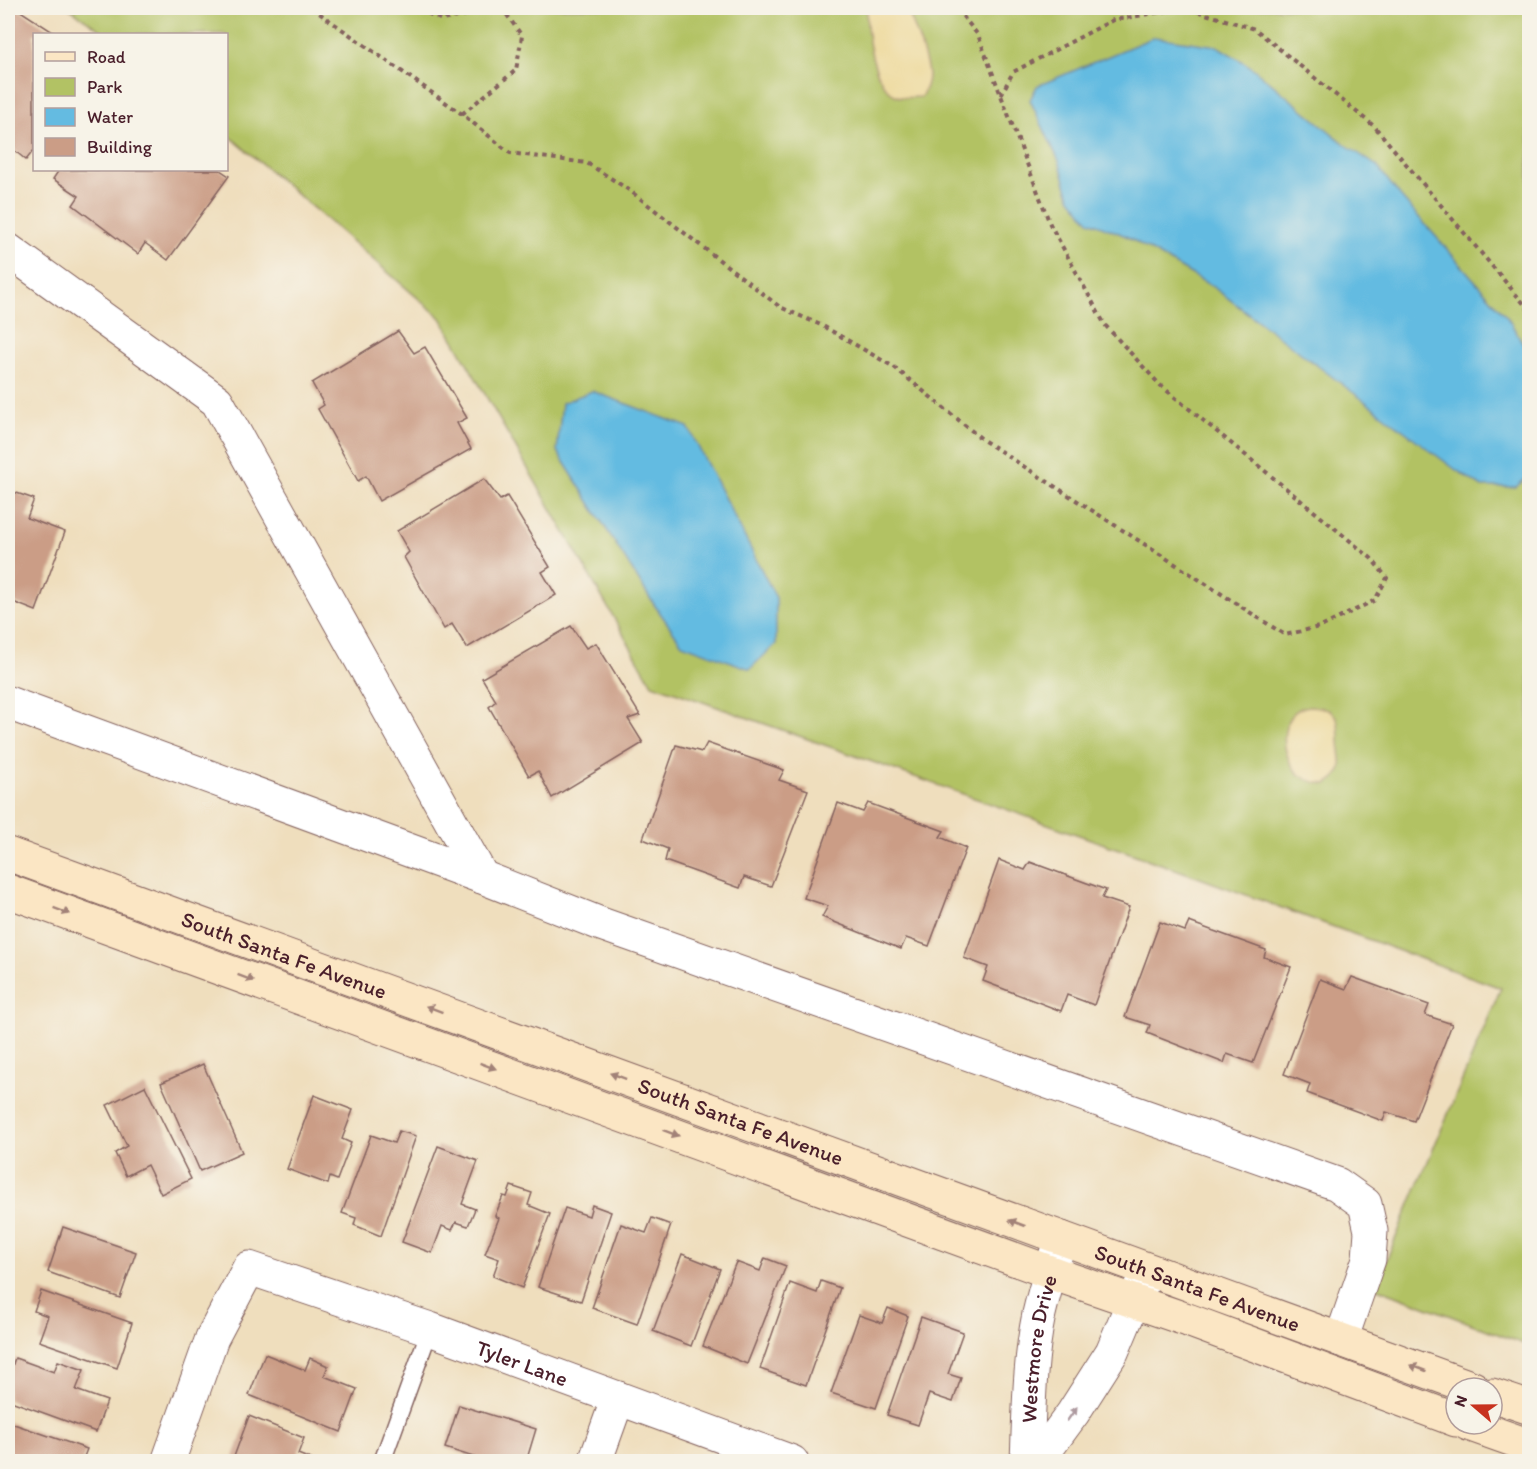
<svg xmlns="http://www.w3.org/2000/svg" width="1537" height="1469" font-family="Itim,sans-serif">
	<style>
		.green { fill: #b2c264; stroke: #7e7048; stroke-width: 1.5 }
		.sand { fill: #eeda9e; stroke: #9c7c64; stroke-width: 1.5 }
		.water { fill: #64bbe1; stroke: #576d86; stroke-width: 1.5 }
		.building { fill: #cb9d86 }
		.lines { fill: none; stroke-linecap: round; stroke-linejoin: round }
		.lane-casing { stroke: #84625e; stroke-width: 19 }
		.street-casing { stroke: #84625e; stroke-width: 35 }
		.secondary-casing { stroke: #84625e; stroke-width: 35 }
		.path { stroke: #84625e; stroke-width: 4; stroke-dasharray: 4.5 4.5; stroke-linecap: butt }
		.lane { stroke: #fff; stroke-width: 16 }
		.street { stroke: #fff; stroke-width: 33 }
		.secondary { stroke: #fbe6c4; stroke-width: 33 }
		.oneway { fill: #a28278 }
		.oneway2 { fill: #ae9aa0 }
		.labels { text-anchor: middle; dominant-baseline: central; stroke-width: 4.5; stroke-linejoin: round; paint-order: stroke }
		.street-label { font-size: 22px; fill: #4a1f2b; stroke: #f7f3e8 }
	</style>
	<rect width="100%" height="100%" fill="#f7f3e8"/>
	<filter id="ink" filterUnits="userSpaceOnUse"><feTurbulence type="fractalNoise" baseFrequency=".0167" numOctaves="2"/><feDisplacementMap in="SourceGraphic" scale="12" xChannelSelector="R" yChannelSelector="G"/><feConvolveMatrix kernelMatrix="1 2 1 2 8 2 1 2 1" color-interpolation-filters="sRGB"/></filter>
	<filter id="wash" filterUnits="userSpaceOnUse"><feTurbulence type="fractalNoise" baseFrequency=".008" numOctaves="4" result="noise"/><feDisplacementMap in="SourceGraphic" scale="24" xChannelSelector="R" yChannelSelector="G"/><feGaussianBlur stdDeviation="1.35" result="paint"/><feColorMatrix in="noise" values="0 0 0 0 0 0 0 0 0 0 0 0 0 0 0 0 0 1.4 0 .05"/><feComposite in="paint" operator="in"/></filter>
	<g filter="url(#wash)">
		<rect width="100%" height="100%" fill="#efdebd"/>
		<!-- green -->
		<path class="green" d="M69,8H1529V1346L1375,1287L1501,988L1178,870L652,684L441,318L227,134L226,34H106Z"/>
		<!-- sand -->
		<g class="sand">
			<path d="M867,8H906C913,22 927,59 928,75C928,83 925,90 921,97C914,97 904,99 897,96C873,87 865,30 867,8Z"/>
			<path d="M1310,706C1320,707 1330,708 1336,717C1340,724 1338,733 1339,741C1340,761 1348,771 1327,784C1318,783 1309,782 1301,776C1279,759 1276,709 1310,706Z"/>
		</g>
		<!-- water -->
		<g class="water">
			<path d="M1154,37L1217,46L1250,66L1346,145L1377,166L1401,197L1507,317L1529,353V476L1516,487H1482L1456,470L1213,287L1126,236L1089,221L1070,197L1059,161L1030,100L1037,86Z"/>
			<path d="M592,391L688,427L776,598V644L750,669L682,644L653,603L557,451L562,403Z"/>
		</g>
		<g id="blocks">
			<!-- building -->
			<g class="building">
				<path d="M8,8H16L56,34H34V150L26,160L8,145Z"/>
				<path d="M59,170H220L229,176L168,260L145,243L138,254L73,205L79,196L53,179Z"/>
				<path d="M398,331L414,353L425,347L467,418L457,423L471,449L379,501L366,476L358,481L318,409L324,405L312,383Z"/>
				<path d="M484,479L500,500L507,496L550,567L542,572L556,595L467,648L452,624L444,629L404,557L409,552L397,531Z"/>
				<path d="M8,490L34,499L27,518L65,532L36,611L8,600Z"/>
				<path d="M571,626L586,648L596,643L640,715L628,719L643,743L552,798L538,771L529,776L489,707L496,701L482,678Z"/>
				<path d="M707,743L784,770L779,780L808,790L771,886L744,877L740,888L665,861L668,849L643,839L676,745L702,752Z"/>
				<path d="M838,803L863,812L868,803L944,831L940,837L966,848L929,946L906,938L901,949L822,917L828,906L804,898Z"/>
				<path d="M999,860L1025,870L1030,862L1106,890L1102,898L1129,907L1094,1005L1067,995L1061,1011L983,981L988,967L964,958Z"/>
				<path d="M1160,922L1185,931L1189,922L1266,950L1264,957L1291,967L1253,1063L1227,1054L1224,1063L1147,1033L1150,1025L1125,1017Z"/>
				<path d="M1352,977L1429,1005L1425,1015L1452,1024L1414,1121L1386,1112L1383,1121L1307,1093L1310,1084L1284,1074L1320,979L1346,989Z"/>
				<path d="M203,1064L242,1152L200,1171L161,1083Z"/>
				<path d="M145,1086L191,1179L161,1194L147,1165L126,1176L115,1153L127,1146L107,1105Z"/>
				<path d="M314,1095L353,1110L342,1139L351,1143L337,1180L330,1177L328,1184L287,1169Z"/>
				<path d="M399,1131L416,1136L381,1236L354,1225L356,1218L342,1213L371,1135L394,1143Z"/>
				<path d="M438,1146L478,1161L462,1204L475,1209L468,1226L456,1222L452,1230L442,1226L432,1253L402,1242Z"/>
				<path d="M511,1186L532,1193L528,1205L550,1214L522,1288L493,1276L499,1259L485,1254L499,1218L495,1216L503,1196L507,1197Z"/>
				<path d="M592,1205L611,1212L581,1301L538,1287L565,1208L589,1216Z"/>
				<path d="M652,1218L671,1225L637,1324L592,1308L621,1224L646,1233Z"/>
				<path d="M63,1227L136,1252L120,1298L48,1272Z"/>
				<path d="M682,1254L720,1269L691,1346L653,1331Z"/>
				<path d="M765,1258L786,1266L747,1364L703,1346L736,1262L760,1271Z"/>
				<path d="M821,1281L840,1288L806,1385L760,1369L790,1283L817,1293Z"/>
				<path d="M41,1291L132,1323L117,1368L39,1341L48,1316L34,1311Z"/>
				<path d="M888,1308L908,1316L876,1408L831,1393L859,1315L882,1323Z"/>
				<path d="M921,1317L963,1332L948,1374L961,1378L953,1402L929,1394L918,1425L887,1415Z"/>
				<path d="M265,1354L305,1370L310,1358L328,1366L324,1376L357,1389L341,1432L249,1395Z"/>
				<path d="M15,1358L54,1372L58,1361L84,1370L76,1390L107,1401L96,1432L8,1400V1378Z"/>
				<path d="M459,1405L536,1429L526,1462H489L445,1448Z"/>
				<path d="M249,1416L304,1438L298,1454L318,1462H232Z"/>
				<path d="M8,1422L87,1449L82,1462H8Z"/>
				<path d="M464,1457L477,1461V1462H463Z"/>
			</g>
		</g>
	</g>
	<g filter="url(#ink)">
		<use href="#blocks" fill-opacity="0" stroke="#84625e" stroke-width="1.5"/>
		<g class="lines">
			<defs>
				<path id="lane" d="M382,1462L430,1329"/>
				<g id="street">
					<path d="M8,250L217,401L482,877"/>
					<path d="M8,703L482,877L601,924L1337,1184L1365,1204L1371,1231L1369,1259L1341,1340"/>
					<path id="s1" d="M168,1462L212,1338L249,1268L430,1329L792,1462"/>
					<path d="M595,1462L618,1398"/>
					<path id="s2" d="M1027,1462C1029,1413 1029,1362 1039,1314C1045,1288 1053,1263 1061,1238"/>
					<path d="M1037,1462L1073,1413L1112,1352L1133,1302L1146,1275"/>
				</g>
				<g id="secondary">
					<path id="s3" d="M8,854L1473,1388"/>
					<path d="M8,891L1066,1278L1188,1320L1456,1420"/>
					<path d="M1492,1395L1530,1408"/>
					<path d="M1468,1424L1530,1446"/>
				</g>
			</defs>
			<!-- lane casing -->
			<use href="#lane" class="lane-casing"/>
			<!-- street casing -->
			<use href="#street" class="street-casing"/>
			<!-- secondary casing -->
			<use href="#secondary" class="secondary-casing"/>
			<!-- path -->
			<g class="path">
				<path d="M312,8L462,114L510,153L587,163L629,190L780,307L823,326L894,367L983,440L1285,635L1323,626L1375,600L1387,578L1371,558L1160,385L1105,325L1050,224L978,35L956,8"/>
				<path d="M421,8L425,12L442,20L501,8"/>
				<path d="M1001,95L1013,72L1113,20L1186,8L1255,29L1375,127L1530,311"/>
				<path d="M462,114L516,70L522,36L502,8"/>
			</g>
			<!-- lane -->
			<use href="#lane" class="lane"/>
			<!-- street -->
			<use href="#street" class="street"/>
			<!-- secondary -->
			<use href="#secondary" class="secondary"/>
		</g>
		<!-- one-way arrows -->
		<defs><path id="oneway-solid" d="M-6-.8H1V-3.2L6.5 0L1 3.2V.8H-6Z" transform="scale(1.5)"/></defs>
		<g class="oneway">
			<use href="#oneway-solid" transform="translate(62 911) rotate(20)"/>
			<use href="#oneway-solid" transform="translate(246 978) rotate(20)"/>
			<use href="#oneway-solid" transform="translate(434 1009) rotate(-160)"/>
			<use href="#oneway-solid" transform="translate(488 1066) rotate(20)"/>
			<use href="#oneway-solid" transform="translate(618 1076) rotate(-160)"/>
			<use href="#oneway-solid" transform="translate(671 1133) rotate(20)"/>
			<use href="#oneway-solid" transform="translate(1017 1223) rotate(-160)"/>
			<use href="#oneway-solid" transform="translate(1418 1368) rotate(-160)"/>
		</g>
		<use class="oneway2" href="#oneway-solid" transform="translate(1072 1414) rotate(-55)"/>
	</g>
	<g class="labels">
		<!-- street labels -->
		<g class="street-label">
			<text stroke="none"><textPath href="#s3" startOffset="294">South Santa Fe Avenue</textPath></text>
			<text stroke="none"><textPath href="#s3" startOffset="780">South Santa Fe Avenue</textPath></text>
			<text stroke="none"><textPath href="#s3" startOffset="1266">South Santa Fe Avenue</textPath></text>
			<text stroke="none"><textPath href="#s2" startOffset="114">Westmore Drive</textPath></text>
			<text stroke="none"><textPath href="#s1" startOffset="500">Tyler Lane</textPath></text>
		</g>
	</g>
	<!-- margin -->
	<rect width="1537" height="1469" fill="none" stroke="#f7f3e8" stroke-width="30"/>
	<!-- legend -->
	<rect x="33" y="33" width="195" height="138" fill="#f7f3e8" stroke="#b29e9c" stroke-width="1.5"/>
	<rect x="45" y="52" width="30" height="9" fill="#fbe6c4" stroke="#b29e9c" stroke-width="1.5"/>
	<text x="87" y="63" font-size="18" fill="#4a1f2b">Road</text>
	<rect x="45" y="78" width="30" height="18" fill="#b2c264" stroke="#b29e9c" stroke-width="1.5"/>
	<text x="87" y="93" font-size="18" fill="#4a1f2b">Park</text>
	<rect x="45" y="108" width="30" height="18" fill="#64bbe1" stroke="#b29e9c" stroke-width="1.5"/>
	<text x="87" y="123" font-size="18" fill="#4a1f2b">Water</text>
	<rect x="45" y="138" width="30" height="18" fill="#cb9d86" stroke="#b29e9c" stroke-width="1.5"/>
	<text x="87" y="153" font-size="18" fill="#4a1f2b">Building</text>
	<!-- north arrow -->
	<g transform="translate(1474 1406) rotate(290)"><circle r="28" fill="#f7f3e8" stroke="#b29e9c" stroke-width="1.5"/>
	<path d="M0-4.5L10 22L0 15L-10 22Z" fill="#c8321e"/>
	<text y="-9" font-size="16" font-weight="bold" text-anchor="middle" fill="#4a1f2b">N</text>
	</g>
</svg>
